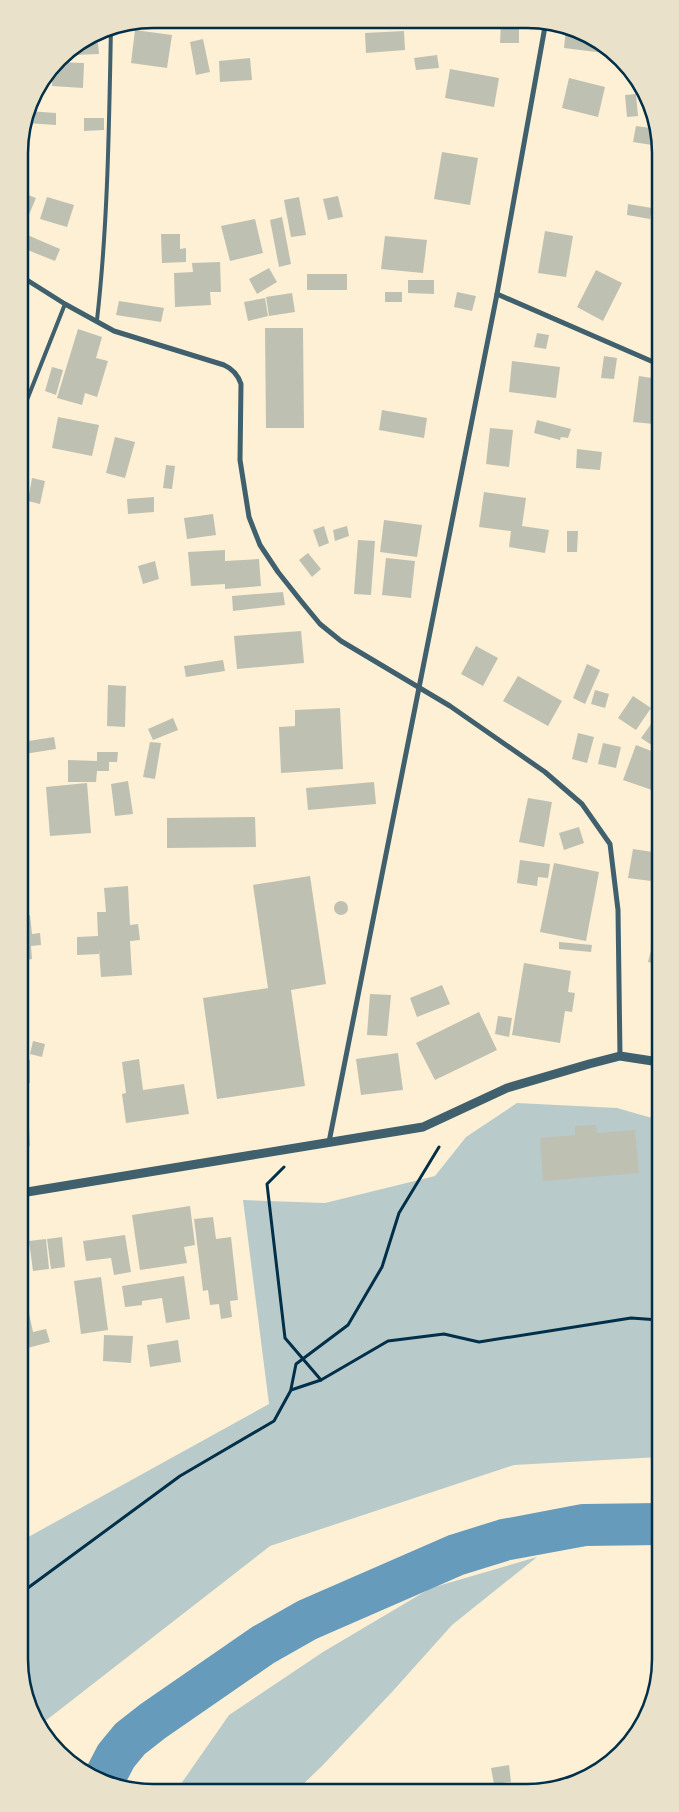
<svg xmlns="http://www.w3.org/2000/svg" width="679" height="1812" font-family="'Noto Sans',sans-serif">
	<style>
		.green { fill: #b9caca }
		.lines { fill: none; stroke-linecap: round; stroke-linejoin: round }
		.river { stroke: #669bbc; stroke-width: 42 }
		.building { fill: #bec0b2 }
		.path { stroke: #003049; stroke-width: 3 }
		.service { stroke: #3f606c; stroke-width: 4 }
		.minor { stroke: #3f606c; stroke-width: 5 }
		.tertiary { stroke: #3f606c; stroke-width: 9 }
		.rim { fill: none; stroke: #003049; stroke-width: 2.5 }
	</style>
	<rect width="100%" height="100%" fill="#fdf0d5"/>
	<!-- green -->
	<g class="green">
		<path d="M517,1103L617,1108L659,1120L660,1457L514,1465L270,1546L44,1722L42,1725L21,1686V1541L269,1404L243,1200L325,1203L435,1176L466,1137Z"/>
		<path d="M537,1557L452,1625L392,1692L322,1766L296,1791H176L229,1715L323,1652L431,1588Z"/>
	</g>
	<g class="lines">
		<!-- river -->
		<path class="river" d="M104,1779L116,1756L130,1739L153,1721L263,1645L307,1620L456,1555L504,1540L584,1525L660,1524"/>
	</g>
	<!-- building -->
	<g class="building">
		<path d="M501,21H519V43H500Z"/>
		<path d="M566,29L604,49V53L564,48Z"/>
		<path d="M135,30L172,35L167,68L131,63Z"/>
		<path d="M404,31L405,50L366,53L365,33Z"/>
		<path d="M203,39L210,72L196,75L190,42Z"/>
		<path d="M98,43L99,54L74,55V46L77,44Z"/>
		<path d="M437,55L439,68L416,70L414,58Z"/>
		<path d="M250,58L252,80L220,82L219,61Z"/>
		<path d="M57,62L84,63L83,88L52,86L53,67Z"/>
		<path d="M450,69L499,78L494,107L445,98Z"/>
		<path d="M569,78L605,87L598,117L562,108Z"/>
		<path d="M636,94L638,116L627,117L625,95Z"/>
		<path d="M28,111L56,113V125L26,123Z"/>
		<path d="M84,118H104V130L84,131Z"/>
		<path d="M636,126L658,129V146L633,142Z"/>
		<path d="M442,152L478,158L470,205L434,199Z"/>
		<path d="M20,192L36,198L25,224L19,221Z"/>
		<path d="M338,196L343,217L328,220L323,199Z"/>
		<path d="M47,197L74,205L67,227L40,219Z"/>
		<path d="M299,197L306,235L291,237L284,200Z"/>
		<path d="M628,204L652,208L650,219L627,215Z"/>
		<path d="M282,217L291,264L279,267L270,220Z"/>
		<path d="M255,219L263,253L230,261L221,226Z"/>
		<path d="M545,231L573,236L566,277L538,273Z"/>
		<path d="M25,234L60,249L55,261L20,247Z"/>
		<path d="M161,234H180V249L186,248V262L162,263Z"/>
		<path d="M385,236L427,240L423,273L381,269Z"/>
		<path d="M220,262L221,292H210L211,305L175,307L174,273L193,272L192,263Z"/>
		<path d="M269,268L277,282L257,294L249,279Z"/>
		<path d="M596,270L622,283L603,321L577,307Z"/>
		<rect x="307" y="274" width="40" height="16"/>
		<path d="M408,280H434V294L408,293Z"/>
		<rect x="385" y="292" width="17" height="10"/>
		<path d="M457,292L476,296L472,311L454,307Z"/>
		<path d="M292,293L295,312L269,316L266,297Z"/>
		<path d="M265,298L268,316L248,321L244,302Z"/>
		<path d="M119,301L164,308L161,322L116,315Z"/>
		<path d="M265,328H303L304,428H266Z"/>
		<path d="M78,329L102,337L96,358L108,361L97,397L85,393L82,405L57,398Z"/>
		<path d="M537,333L549,335L546,349L534,347Z"/>
		<path d="M604,356L617,358L614,379L601,378Z"/>
		<path d="M512,361L560,367L556,398L509,392Z"/>
		<path d="M52,367L63,370L56,395L45,391Z"/>
		<path d="M639,376L658,379V393L654,424L633,422Z"/>
		<path d="M382,410L427,418L424,438L379,430Z"/>
		<path d="M58,417L99,425L92,456L52,448Z"/>
		<path d="M537,420L571,429L568,438L561,437L560,440L534,433Z"/>
		<path d="M490,428L513,430L509,467L486,464Z"/>
		<path d="M115,437L135,442L125,478L106,473Z"/>
		<path d="M577,449L602,452L600,470L576,468Z"/>
		<path d="M166,465L175,466L172,489L163,488Z"/>
		<path d="M32,478L45,481L40,504L28,501Z"/>
		<path d="M484,492L526,498L522,526L549,530L545,553L509,547L511,531L479,527Z"/>
		<path d="M154,497V512L128,514L127,499Z"/>
		<path d="M213,514L216,535L187,539L184,518Z"/>
		<path d="M384,520L422,525L417,557L380,552Z"/>
		<path d="M324,526L329,543L319,547L313,530Z"/>
		<path d="M347,526L349,536L335,541L333,530Z"/>
		<path d="M567,531H578L577,552H567Z"/>
		<path d="M358,540L375,541L371,595L354,594Z"/>
		<path d="M225,550V561L259,559L261,586L225,589V584L191,586L188,552Z"/>
		<path d="M308,553L321,569L312,577L299,560Z"/>
		<path d="M386,558L415,561L411,598L382,595Z"/>
		<path d="M155,561L159,579L143,584L138,566Z"/>
		<path d="M283,592L285,605L233,611L232,596Z"/>
		<path d="M301,631L304,663L237,669L234,636Z"/>
		<path d="M476,646L498,658L483,686L461,674Z"/>
		<path d="M223,660L225,671L186,677L184,666Z"/>
		<path d="M587,664L600,670L585,704L573,698Z"/>
		<path d="M518,676L562,701L548,726L503,701Z"/>
		<path d="M108,685L126,686L125,727L107,726Z"/>
		<path d="M595,690L609,694L605,708L591,704Z"/>
		<path d="M633,696L651,708L636,730L618,718Z"/>
		<path d="M340,708L343,769L281,773L279,727L295,726V710Z"/>
		<path d="M659,713V750L641,738Z"/>
		<path d="M173,718L178,730L153,740L148,729Z"/>
		<path d="M578,733L594,737L587,763L572,759Z"/>
		<path d="M54,737L56,749L24,754L22,742Z"/>
		<path d="M150,742L161,743L155,779L143,777Z"/>
		<path d="M603,743L621,747L616,768L598,764Z"/>
		<path d="M636,745L659,754V771L652,790L623,780Z"/>
		<path d="M97,752H118L117,762H109V771H97L96,782H68V760L97,761Z"/>
		<path d="M128,781L133,814L115,816L111,784Z"/>
		<path d="M374,782L376,804L308,810L306,788Z"/>
		<path d="M87,783L91,833L50,836L46,787Z"/>
		<path d="M528,798L552,802L544,847L519,842Z"/>
		<path d="M255,817L256,847L167,848V818Z"/>
		<path d="M579,827L584,843L564,850L559,833Z"/>
		<path d="M633,849L659,853V882L628,878Z"/>
		<path d="M520,860L550,864L548,878L538,877L537,886L517,883Z"/>
		<path d="M554,863L599,872L586,941L540,932Z"/>
		<path d="M310,876L326,984L291,990L305,1086L217,1099L203,998L268,988L253,885Z"/>
		<path d="M128,886L130,925L138,924L140,940L130,941L132,975L101,977L99,949V954L77,955V937L98,936L97,912H106L104,888Z"/>
		<circle cx="341" cy="908" r="7"/>
		<path d="M30,915L32,934L40,933L41,945L31,946L32,959L20,961V916Z"/>
		<path d="M658,924H659V965L648,962Z"/>
		<path d="M559,942L592,945L591,952L559,949Z"/>
		<path d="M524,963L571,971L568,992L575,993L572,1012L565,1011L560,1043L512,1035Z"/>
		<path d="M442,985L450,1004L417,1017L410,998Z"/>
		<path d="M370,994L391,995L387,1036L367,1035Z"/>
		<path d="M479,1012L497,1050L435,1080L416,1043Z"/>
		<path d="M498,1016L512,1018L509,1037L495,1034Z"/>
		<path d="M33,1041L45,1044L42,1057L30,1054Z"/>
		<path d="M398,1053L403,1090L361,1095L356,1059Z"/>
		<path d="M139,1059L143,1090L184,1084L189,1114L126,1123L122,1094L126,1093L122,1062Z"/>
		<rect x="20" y="1060" width="10" height="23"/>
		<path d="M28,1103L29,1125L21,1126V1104Z"/>
		<path d="M596,1125L597,1133L635,1130L639,1173L543,1181L540,1138L575,1135V1126Z"/>
		<path d="M21,1127H29L30,1146H21Z"/>
		<path d="M190,1206L195,1245L184,1247L187,1263L140,1270L132,1215Z"/>
		<path d="M213,1217L216,1239L231,1237L238,1300L230,1301L232,1317L221,1319L219,1304L210,1305L208,1290L203,1291L194,1219Z"/>
		<path d="M125,1235L131,1272L114,1275L111,1258L86,1261L83,1241Z"/>
		<path d="M62,1237L65,1267L51,1269L47,1239Z"/>
		<path d="M46,1239L49,1269L33,1271L29,1241Z"/>
		<path d="M184,1276L190,1319L166,1323L162,1298L142,1301V1305L125,1307L122,1286Z"/>
		<path d="M101,1277L108,1330L81,1334L74,1281Z"/>
		<path d="M28,1309L33,1332L46,1329L50,1342L24,1349L21,1337V1310Z"/>
		<path d="M104,1335L133,1336L131,1363L103,1361Z"/>
		<path d="M178,1340L181,1362L150,1367L147,1345Z"/>
		<path d="M509,1765L511,1782L494,1784L491,1768Z"/>
	</g>
	<g class="lines">
		<!-- path -->
		<g class="path">
			<path d="M284,1167L267,1184L285,1338L321,1380"/>
			<path d="M291,1389L296,1364L348,1325L382,1267L399,1213L439,1147"/>
			<path d="M21,1593L180,1476L274,1421L291,1390L321,1380L388,1341L444,1334L479,1342L631,1318L659,1320"/>
		</g>
		<!-- service -->
		<g class="service">
			<path d="M97,320C108,223 109,125 111,27"/>
			<path d="M19,420L65,304"/>
		</g>
		<!-- minor -->
		<g class="minor">
			<path d="M19,275L65,304L114,331L224,365C233,369 238,375 241,384L240,460L249,517L260,545L278,572L301,601L320,624L341,641L450,706L545,772L582,804L610,844L618,910L620,1056"/>
			<path d="M497,294L658,364"/>
			<path d="M329,1142L497,294L546,21"/>
		</g>
		<!-- tertiary -->
		<path class="tertiary" d="M21,1193L423,1127L507,1088L589,1064L620,1056L659,1062"/>
	</g>
	<!-- crop -->
	<path d="M0 0H679V1812H0ZM153 28H527A125 125 0 0 1 652 153V1659A125 125 0 0 1 527 1784H153A125 125 0 0 1 28 1659V153A125 125 0 0 1 153 28Z" fill="#e9e1ca" fill-rule="evenodd"/>
	<path class="rim" d="M153 28H527A125 125 0 0 1 652 153V1659A125 125 0 0 1 527 1784H153A125 125 0 0 1 28 1659V153A125 125 0 0 1 153 28Z"/>
</svg>
